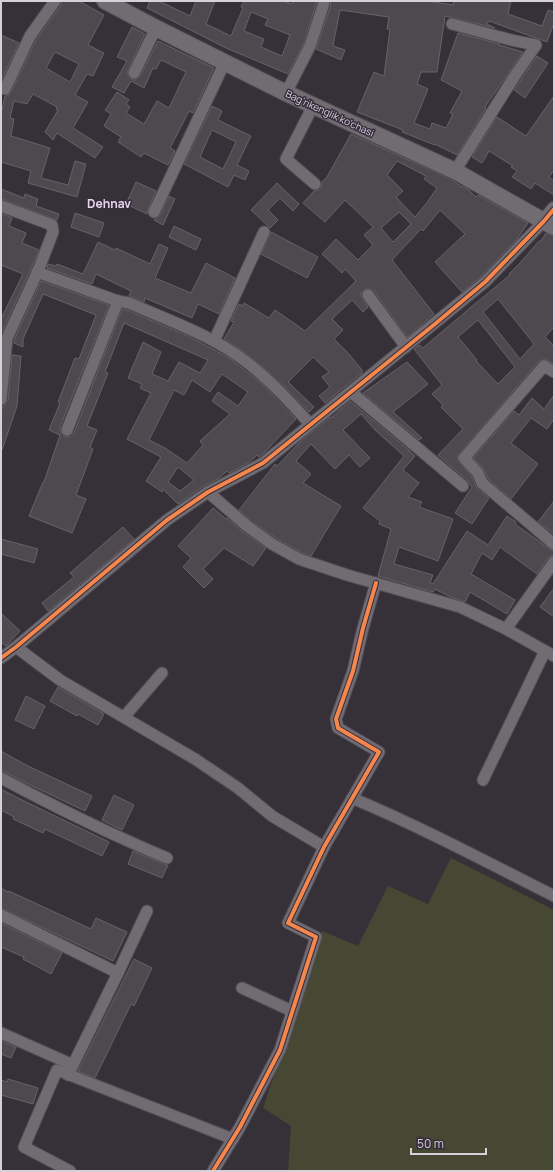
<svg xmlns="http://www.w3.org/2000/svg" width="555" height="1172" font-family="Manrope,sans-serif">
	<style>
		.green { fill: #464833 }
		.building { fill: #4d494f; stroke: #666268; fill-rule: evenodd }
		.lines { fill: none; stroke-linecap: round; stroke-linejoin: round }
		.minor-casing { stroke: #524d54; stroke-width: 13 }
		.tertiary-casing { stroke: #524d54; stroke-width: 16 }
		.secondary-casing { stroke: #524d54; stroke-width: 18 }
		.minor { stroke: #706c72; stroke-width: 11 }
		.tertiary { stroke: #706c72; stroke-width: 14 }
		.secondary { stroke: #706c72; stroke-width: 16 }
		.cycleway-casing { stroke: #372d3c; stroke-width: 6 }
		.cycleway { stroke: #f5874c; stroke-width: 4 }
		.labels { text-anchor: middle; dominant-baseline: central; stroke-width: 3; stroke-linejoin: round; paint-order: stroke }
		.street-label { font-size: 10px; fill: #d7d0da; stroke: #372d3c }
		.quarter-label { font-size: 12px; font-weight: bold; fill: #e5d8eb; stroke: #372d3c }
	</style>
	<rect width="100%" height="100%" fill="#363038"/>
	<!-- green -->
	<path class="green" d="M451,858L554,910V1171H288L291,1126L263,1108L322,931L358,946L388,886L428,904Z"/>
	<!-- building -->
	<g class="building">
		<path d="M62,1H79L104,15L88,45L104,53L93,76L87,74L75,95L88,102L73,128L103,147L95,158L57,133L53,140L45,132L58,110L56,109L57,107L33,94L27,104L14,101L10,118L14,119L11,136L50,148L41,178L68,185L75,161L86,164L77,197L28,183L31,171L1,162V114L5,96L9,95L11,92L36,40L61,5ZM55,52L79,64L70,82L46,68Z"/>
		<path d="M150,1H159L190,16L196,1H215L206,24L231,36L243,8L241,7L244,1H283L292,4L293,1H317L304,43L288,74L226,48L147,8ZM251,12L268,19L265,25L290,35L282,56L261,47L264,39L244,31Z"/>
		<path d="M331,1H428L453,5L454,1H511L508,14L542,26L548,10L554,12V23L547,42L489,21L487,24L495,28L445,16L437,72H421L417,84L428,89L414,123L430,129L432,123L446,128L453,114L450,113L462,91L441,80L458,33L500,44L499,45L523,52L485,107L486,108L457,155L435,144V145L402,132L403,130L357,112L374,72L384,76L390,29H387L389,17L340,10L333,46L345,50L341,60L316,49L330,8Z"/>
		<path d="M132,27L145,34L128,70L127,74L131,79L135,80L140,76L158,41L214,68L193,113L189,111L170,148L175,151L168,165L144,153L141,157L118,142L121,137L104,126L111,114L105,110L117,92L129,100L126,104L130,107L126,113L144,124L157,101L169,108L186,72L161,60L156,69L153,68L144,88L131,81L124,93L112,87L127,61L117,57Z"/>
		<path d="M1,35L19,43L1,81Z"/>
		<path d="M537,56L548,63L525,98L514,90Z"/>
		<path d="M554,96V170L549,177L554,181V195L535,183L531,189L512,177L517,171L511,167L513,166L489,151L482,163L472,157L497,117L526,136Z"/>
		<path d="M212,106L222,111L218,120L251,136L237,165L249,171L245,180L234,175L228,187L184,164ZM212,130L236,142L223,169L200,157Z"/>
		<path d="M351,134L449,178L462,187L463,186L469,190L476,197L478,195L528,223L517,239L480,277L462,292L435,262L465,234L440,210L423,231L421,229L392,260L434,314L407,337L374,291L368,288L364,290L361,293V296L368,307L363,312L352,300L332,319L343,330L334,339L349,354L362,370V373L325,403L319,396L330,387L322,377L329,372L313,357L288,382L314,407L309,412L286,388L262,366L240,349L224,339L234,322L231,321L239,304L243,306L244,303L269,318L275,310L305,331L356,281L345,269L342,273L322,254L336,239L358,260L373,245L364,235L373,227L345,200L325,222L303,203L314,191L318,190L321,188L322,182L327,177ZM397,161L426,176L424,179L437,188L426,204L415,217L396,197L403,191L387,175ZM399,212L411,224L393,242L381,228Z"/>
		<path d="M136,182L156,191L148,209L147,214L126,204Z"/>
		<path d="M277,183L299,204L293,211L280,198L268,210L278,220L270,228L251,210Z"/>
		<path d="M1,189L24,198L25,194L38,199L36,206L59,214L57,220L1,199Z"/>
		<path d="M169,196L175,199L163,225L154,220L160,215Z"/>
		<path d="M1,213L12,218L9,226L26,233L22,243L39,250L30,271L1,334V319L23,274L1,265Z"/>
		<path d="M75,213L104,223L99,237L71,227Z"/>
		<path d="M174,226L201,239L196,250L169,237Z"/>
		<path d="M271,232L318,257L307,278L261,254Z"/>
		<path d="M546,233L554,236V327L545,337L554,346V364L545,359L539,361L459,454L457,457L459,462L472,477L477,488L489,498L472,524L455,513L472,487L468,481L438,455L463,429L441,407L443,405L432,394L442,385L414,349L419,345L423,348L470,308L510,275L509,274L521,262L539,241H541ZM498,299L534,344L520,359L483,312ZM478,320L515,367L498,384L476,361L477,360L458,337Z"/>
		<path d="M98,242L115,250L116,248L150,264L159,244L168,248L155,278L191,293L206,263L235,278L219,314L198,304L192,318L145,298L144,302L129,296L131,291L96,274L92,284L47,268L48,264L56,266L57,264L83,274Z"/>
		<path d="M41,281L109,305L60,427V431L64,436L68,437L74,433L122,309L127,310L188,336L218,352L232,360L261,383L296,419L265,452L259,457L257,455L248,463L229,473L227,471L218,479L204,486L178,504L163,489L162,492L146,481L161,457L127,439L151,393L140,388L142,384L128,378L143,342L161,352L152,374L168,381L179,362L200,373L208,360L124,323L105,372L108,373L87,426L97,430L90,447L93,449L76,495L86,499L72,533L29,516L43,482H44L60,435L49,430L60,403L58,402L75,358L79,359L96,315L43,294L23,339V347L14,343V340ZM222,374L248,392L238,406L218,392L212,401L230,414L200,441L203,445L187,463L165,448L149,440L174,390L184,395L192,380L210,392ZM178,467L194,480L180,491L168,482Z"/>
		<path d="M12,355L21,356L17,406L2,450H1V412L3,406L6,403L8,400Z"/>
		<path d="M407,362L428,384L393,412L422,438L419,440L363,393Z"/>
		<path d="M554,395V419L547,429L531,418L511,443L538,464L511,499L488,479L483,468L473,458L514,411L519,415L532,398L544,409Z"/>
		<path d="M350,401L410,451V452L415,456L403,470L419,483L408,497L422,502L419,507L453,519L438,561L399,547L394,564L433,575L430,582L433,584L467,531L488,545L507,516L516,522L515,524L554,552L553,555L548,558L537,574L500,547L492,560L482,553L471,574L515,600L507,614L470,592L465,602L451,597L435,589L433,592L378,576L391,529L379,524L380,521L363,508L404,456L375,430L361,414L343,430L370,458L360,467L349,455L335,469L311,444L296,461L311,474L303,483L341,506L311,556L302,553L276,538L251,521L239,510L275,464L277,466L300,442L330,417L331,418Z"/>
		<path d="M554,501V534L538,522Z"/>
		<path d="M213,508L226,519L227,518L243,532L266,548L253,566L224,548L203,569L213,579L204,588L183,567L191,558L178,546Z"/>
		<path d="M123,527L134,539L48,611L42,603L74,577L70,573Z"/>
		<path d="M1,539L38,549L34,563L1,554Z"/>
		<path d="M554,588V617L540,607Z"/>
		<path d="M1,613L20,631L6,646L1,642Z"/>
		<path d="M58,687L104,714L98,725L78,714L77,716L50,701Z"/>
		<path d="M26,696L45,706L34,729L15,720Z"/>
		<path d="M1,751L28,766L92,796L85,811L24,782L1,770Z"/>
		<path d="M1,789L20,799L109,842L102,856L45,829L43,833L13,819L14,817L1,810Z"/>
		<path d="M114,795L134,805L122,830L102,820Z"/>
		<path d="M133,851L164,864L168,865L162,878L128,864Z"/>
		<path d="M1,888L8,892L9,891L91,929L96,918L127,932L113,961L1,908Z"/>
		<path d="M1,923L62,953L51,974L23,959L24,957L1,947Z"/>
		<path d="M134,959L152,968L134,1006L131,1004L95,1078L78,1071Z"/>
		<path d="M1,1041L16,1047L11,1058L1,1054Z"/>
		<path d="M8,1079L38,1088L33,1104L1,1095V1080L7,1082Z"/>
	</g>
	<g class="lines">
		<defs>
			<g id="minor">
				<path d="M452,24L511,40L536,45L514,77L455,171"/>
				<path d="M134,73L156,28"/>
				<path d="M1,88L5,89L30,36L55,1"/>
				<path d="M286,93L310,46L323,6L324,1"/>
				<path d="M313,106L286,159L315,184"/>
				<path d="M1,206L52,225L53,232L38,271L7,338L1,399"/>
				<path d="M154,212L225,62"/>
				<path d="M37,272L118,301L67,430"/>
				<path d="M368,295L406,347"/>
				<path d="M118,301L129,303C168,320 216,337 249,364C272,382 291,403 310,424"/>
				<path d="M214,341L264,232"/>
				<path d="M554,372L544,366L464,458L478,473L482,483L554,544"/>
				<path d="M351,392L463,486"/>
				<path d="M208,492L247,526L272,544L299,559L347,575L460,607L506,629L554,656"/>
				<path d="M506,629L554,562"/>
				<path d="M16,647L60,680L195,759L238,788L272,816L324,847"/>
				<path d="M1,658L16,647L167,520L208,492L263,463L485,282L544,221"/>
				<path d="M124,717L162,673"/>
				<path d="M1,778C55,807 110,834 167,858"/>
				<path d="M483,780L545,651"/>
				<path d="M352,798C421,827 487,862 554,896"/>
				<path d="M1,915L118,973"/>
				<path d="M242,988L292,1011"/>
				<path d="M1,1033L73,1065"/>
				<path d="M68,1075L118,973L147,911"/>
				<path d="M70,1171L24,1147L57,1070L233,1139"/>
				<path d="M213,1171L240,1127L280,1050L316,937L288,923L324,847L379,752L338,728L336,719L353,671L363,628L376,583"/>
			</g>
			<path id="tertiary" d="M544,221L554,209"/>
			<path id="secondary" d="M105,1L156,28L286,93L455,171L554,227"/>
		</defs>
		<!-- minor casing -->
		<use href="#minor" class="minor-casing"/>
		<!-- tertiary casing -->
		<use href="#tertiary" class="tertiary-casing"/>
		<!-- secondary casing -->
		<use href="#secondary" class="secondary-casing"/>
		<!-- minor -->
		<use href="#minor" class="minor"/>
		<!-- tertiary -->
		<use href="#tertiary" class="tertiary"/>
		<!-- secondary -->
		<use href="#secondary" class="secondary"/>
		<defs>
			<g id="cycleway">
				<path d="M1,658L16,647L167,520L208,492L263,463L435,324L485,282L544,221L554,209"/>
				<path d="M213,1171L240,1127L280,1050L316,937L288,923L324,847L379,752L338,728L336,719L353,671L363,628L376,583"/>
			</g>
		</defs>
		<!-- cycleway casing -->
		<use href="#cycleway" class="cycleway-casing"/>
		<!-- cycleway -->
		<use href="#cycleway" class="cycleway"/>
	</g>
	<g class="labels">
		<!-- street labels -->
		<g class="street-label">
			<text transform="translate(330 113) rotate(25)">Bag'rikenglik ko'chasi</text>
		</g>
		<!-- quarter labels -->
		<g class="quarter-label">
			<text x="109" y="203">Dehnav</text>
		</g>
	</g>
	<!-- border -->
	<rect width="555" height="1172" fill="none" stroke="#d7d0da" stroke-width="4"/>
	<!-- scale -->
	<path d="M411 1148v6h75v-6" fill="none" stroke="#d7d0da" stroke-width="2"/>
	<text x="417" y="1148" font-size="12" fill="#d7d0da" stroke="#372d3c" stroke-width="3" paint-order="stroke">50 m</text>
</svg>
